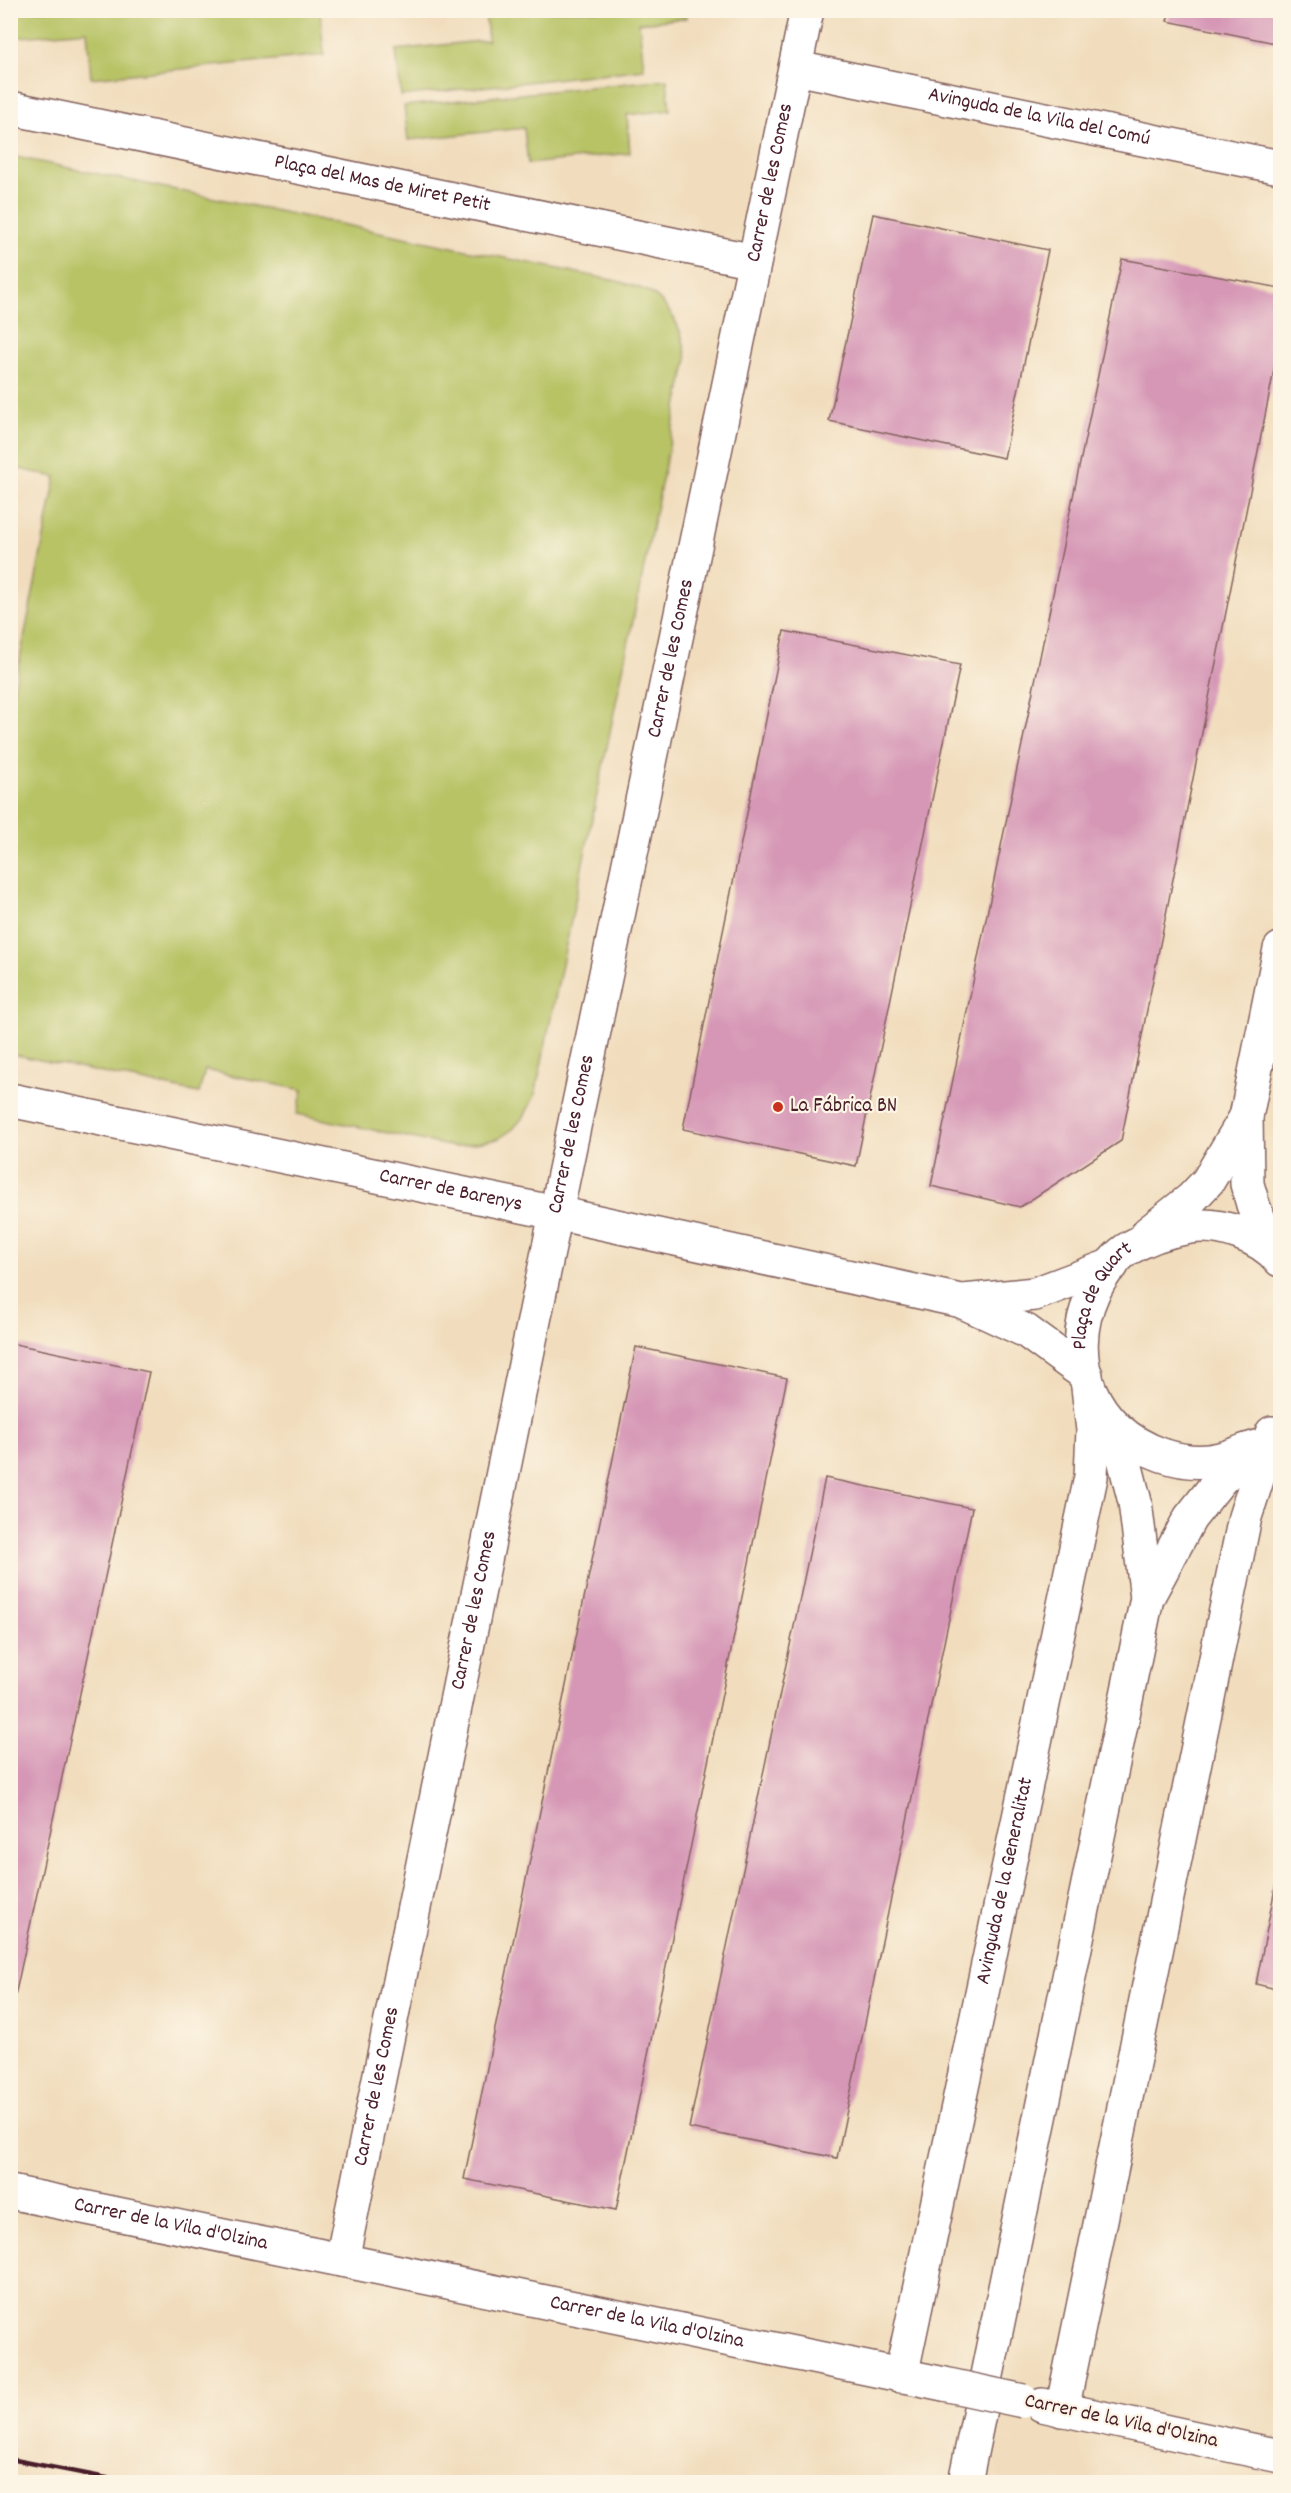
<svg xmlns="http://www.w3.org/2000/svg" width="1291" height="2493" font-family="Dekko,sans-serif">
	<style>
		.green { fill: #b7c365; stroke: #807148; stroke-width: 1.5 }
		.building { fill: #d697b6 }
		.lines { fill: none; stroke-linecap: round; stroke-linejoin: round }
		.minor-casing { stroke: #84625e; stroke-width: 36 }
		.minor { stroke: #fff; stroke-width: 33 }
		.rail { stroke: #4a1f2b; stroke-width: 4.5 }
		.minor-bridge-casing { stroke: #84625e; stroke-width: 36; stroke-linecap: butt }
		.minor-bridge { stroke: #fff; stroke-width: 33 }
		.poi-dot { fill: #c8321e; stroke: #fcf5e5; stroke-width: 2 }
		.labels { text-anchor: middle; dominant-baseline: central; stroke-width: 4.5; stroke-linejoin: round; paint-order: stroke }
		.street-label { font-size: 21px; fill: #4a1f2b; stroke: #fcf5e5 }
		.poi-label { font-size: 21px; fill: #4a1f2b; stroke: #fcf5e5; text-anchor: start }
	</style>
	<rect width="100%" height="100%" fill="#fcf5e5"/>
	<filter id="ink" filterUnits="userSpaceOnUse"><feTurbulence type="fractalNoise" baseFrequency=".0167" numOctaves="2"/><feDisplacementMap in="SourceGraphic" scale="12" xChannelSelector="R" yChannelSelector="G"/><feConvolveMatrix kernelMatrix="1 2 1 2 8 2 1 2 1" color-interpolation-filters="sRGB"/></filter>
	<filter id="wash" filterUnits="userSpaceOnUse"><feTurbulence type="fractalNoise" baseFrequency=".008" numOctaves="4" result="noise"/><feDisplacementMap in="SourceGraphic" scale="24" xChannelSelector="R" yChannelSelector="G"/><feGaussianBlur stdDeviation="1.35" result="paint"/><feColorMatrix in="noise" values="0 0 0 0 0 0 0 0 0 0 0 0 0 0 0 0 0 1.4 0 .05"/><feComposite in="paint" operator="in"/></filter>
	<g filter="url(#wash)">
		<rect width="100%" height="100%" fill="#f1ddbd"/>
		<!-- green -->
		<g class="green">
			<path d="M11,10L320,11L324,55L91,78L87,31L11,38Z"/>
			<path d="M485,11L685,10L686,18L639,23L644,69L401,96L396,50L488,40Z"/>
			<path d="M667,79L670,110L627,115L630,153L528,164L524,128L408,140L404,106Z"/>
			<path d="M11,156L617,281C627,284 640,287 649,292C673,307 683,332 687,359L535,1095L525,1115L513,1129L498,1139L454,1147L297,1114L303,1090L205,1070L199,1093L11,1054V704L56,477L11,467Z"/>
		</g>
		<g id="blocks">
			<!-- building -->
			<g class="building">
				<path d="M1170,10H1280V44L1167,21Z"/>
				<path d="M873,214L1048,250L1004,458L829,421Z"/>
				<path d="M1122,259L1280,288V340L1121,1141L1020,1207L931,1186Z"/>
				<path d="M784,631L960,665L856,1166L683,1129Z"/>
				<path d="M10,1343L149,1372L11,2015H10Z"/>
				<path d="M636,1347L787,1378L616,2210L464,2179Z"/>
				<path d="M825,1478L972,1508L837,2158L689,2128Z"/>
				<path d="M1279,1868H1280V1990L1256,1984Z"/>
			</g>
		</g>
	</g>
	<g filter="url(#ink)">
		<use href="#blocks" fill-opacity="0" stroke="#84625e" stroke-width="1.5"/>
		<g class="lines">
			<defs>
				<g id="minor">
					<path id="s1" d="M796,68L1280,167"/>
					<path id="s2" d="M10,108L754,261"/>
					<path id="s3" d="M10,1100L556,1213L961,1301L1026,1331L1086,1375"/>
					<path d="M1148,1233L1191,1199L1208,1181L1246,1117"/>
					<path d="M1275,1254L1254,1208L1247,1184L1246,1117L1280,949"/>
					<path d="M963,1301L1035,1294L1112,1265"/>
					<path d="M1111,1424L1124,1459L1135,1502L1147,1598"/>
					<path id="s4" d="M1250,1449C1240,1452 1230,1457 1220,1459C1201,1464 1180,1461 1162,1455C1092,1431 1063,1359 1093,1293C1100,1278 1113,1259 1126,1250C1147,1237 1166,1231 1190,1227C1220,1222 1261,1237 1280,1260"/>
					<path id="s5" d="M10,2192L944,2384"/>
					<path id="s6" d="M342,2260L556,1213L807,10"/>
					<path id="s7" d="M901,2376L1091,1477L1093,1430L1088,1387"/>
					<path d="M1042,2405L1280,2456"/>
					<path d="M1062,2410L1245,1517L1272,1433"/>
					<path d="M965,2482L1147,1598L1190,1518L1221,1479L1256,1447"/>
				</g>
			</defs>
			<!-- minor casing -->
			<use href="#minor" class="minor-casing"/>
			<!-- minor -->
			<use href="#minor" class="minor"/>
			<!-- rail -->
			<path class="rail" d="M10,2459L127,2482"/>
			<defs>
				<path id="minor-bridge" d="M944,2384L1023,2401"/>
			</defs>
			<!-- minor-bridge casing -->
			<use href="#minor-bridge" class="minor-bridge-casing"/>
			<!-- minor-bridge -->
			<use href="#minor-bridge" class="minor-bridge"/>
		</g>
	</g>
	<!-- markers -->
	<circle class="poi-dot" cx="778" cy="1107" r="6"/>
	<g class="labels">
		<!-- street labels -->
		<g class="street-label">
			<text stroke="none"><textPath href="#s1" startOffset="248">Avinguda de la Vila del Comú</textPath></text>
			<text stroke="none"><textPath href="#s6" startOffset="2121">Carrer de les Comes</textPath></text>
			<text stroke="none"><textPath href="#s2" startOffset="380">Plaça del Mas de Miret Petit</textPath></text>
			<text stroke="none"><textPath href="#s6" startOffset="1635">Carrer de les Comes</textPath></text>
			<text stroke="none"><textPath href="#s6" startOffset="1149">Carrer de les Comes</textPath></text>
			<text stroke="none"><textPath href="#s3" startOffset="450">Carrer de Barenys</textPath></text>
			<text stroke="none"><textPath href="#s4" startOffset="291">Plaça de Quart</textPath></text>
			<text stroke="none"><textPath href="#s6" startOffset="663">Carrer de les Comes</textPath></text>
			<text stroke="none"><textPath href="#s7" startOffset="506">Avinguda de la Generalitat</textPath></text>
			<text stroke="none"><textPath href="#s6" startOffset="177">Carrer de les Comes</textPath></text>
			<text stroke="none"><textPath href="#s5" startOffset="164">Carrer de la Vila d'Olzina</textPath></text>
			<text stroke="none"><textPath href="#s5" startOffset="650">Carrer de la Vila d'Olzina</textPath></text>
			<text transform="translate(1121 2422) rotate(12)">Carrer de la Vila d'Olzina</text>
		</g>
		<!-- poi labels -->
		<g class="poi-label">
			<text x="790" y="1107">La Fábrica BN</text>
		</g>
	</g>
	<!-- margin -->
	<rect width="1291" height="2493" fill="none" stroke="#fcf5e5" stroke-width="36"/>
</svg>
